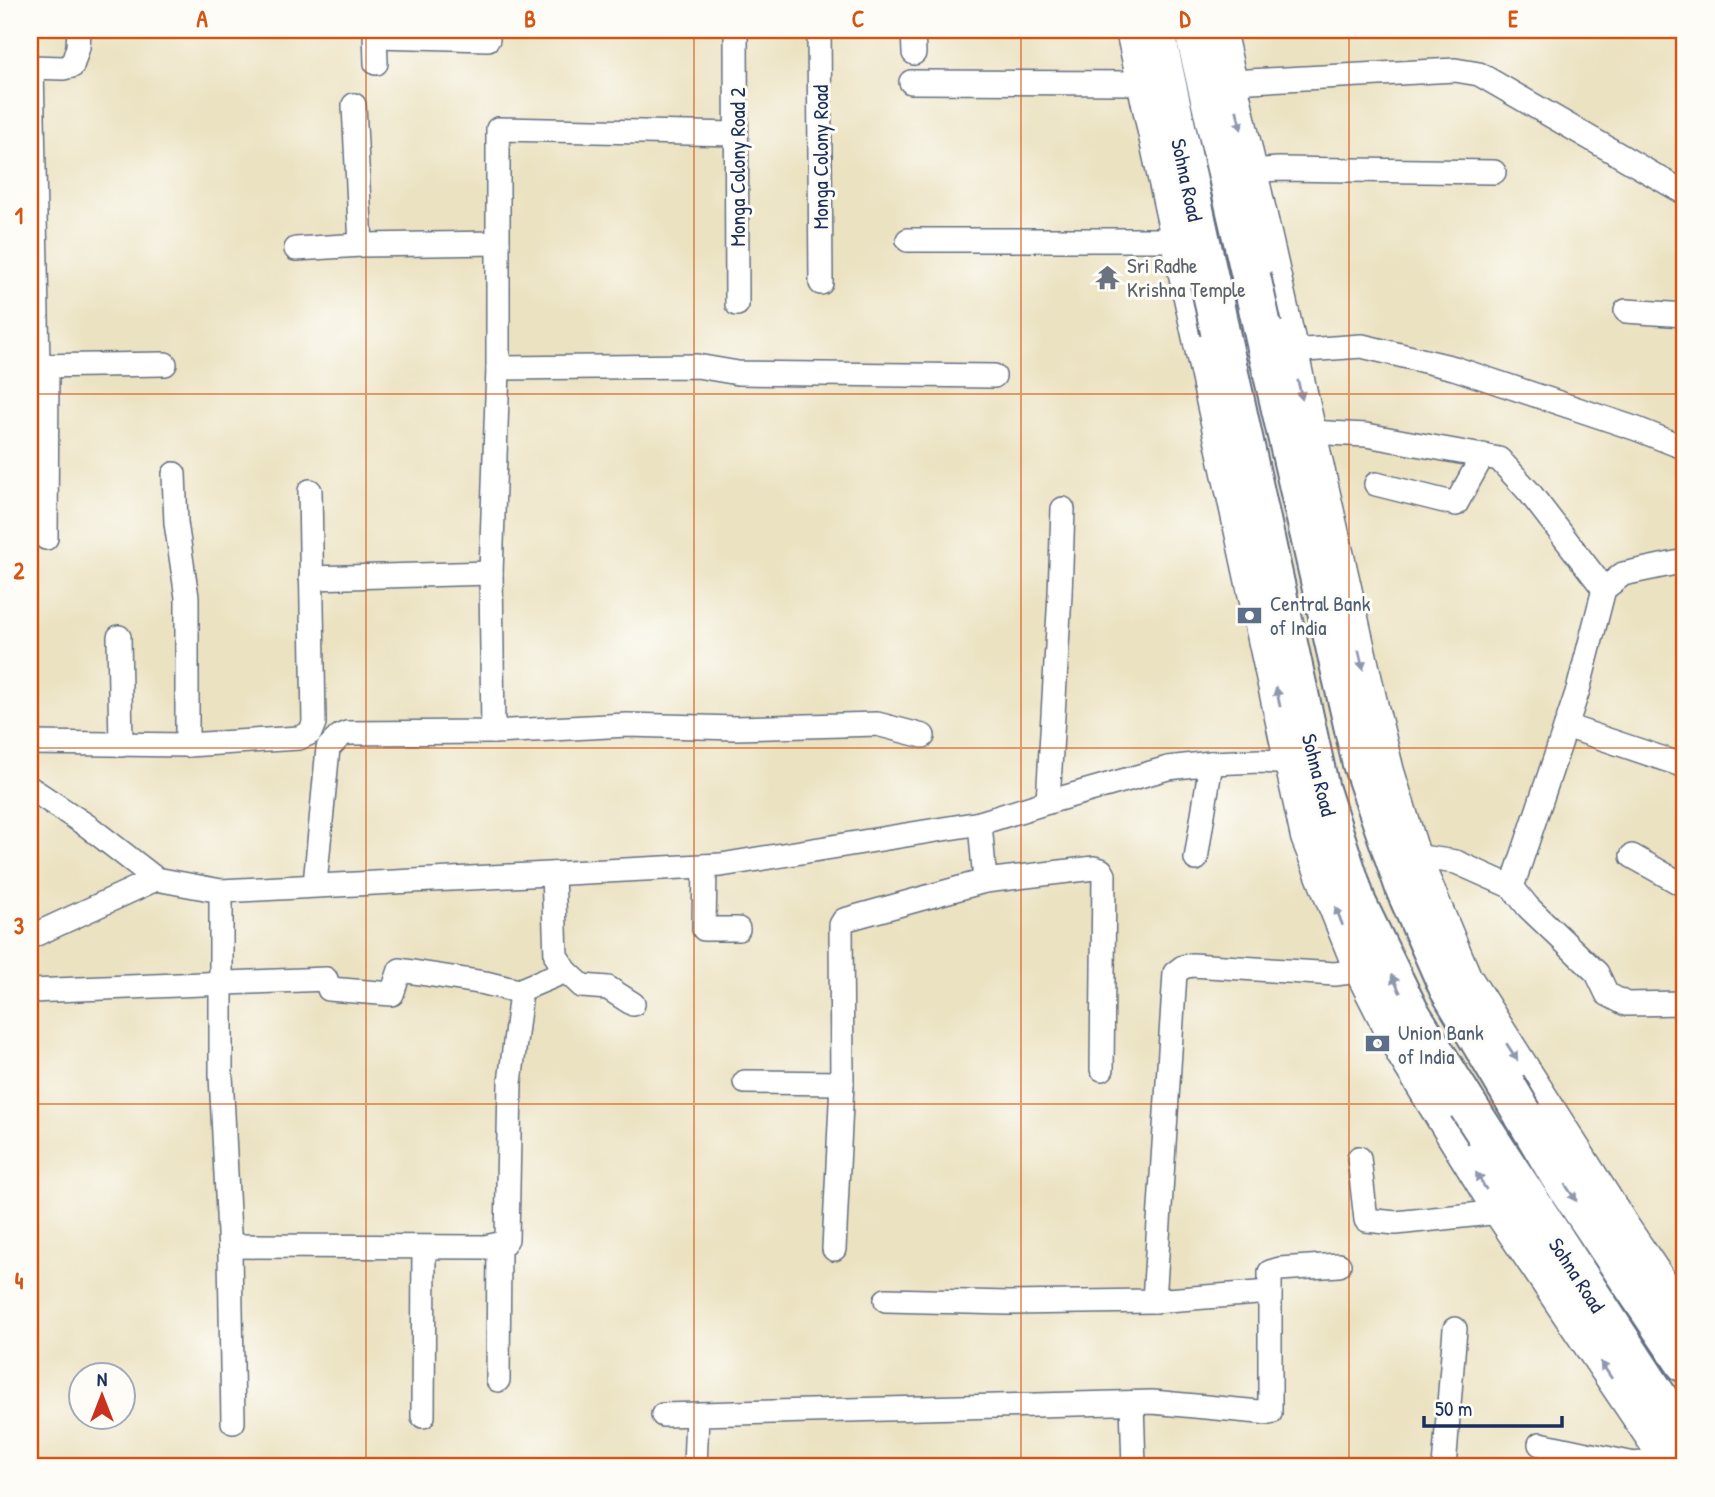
<svg xmlns="http://www.w3.org/2000/svg" width="1715" height="1497" font-family="'Patrick Hand',sans-serif">
	<style>
		.lines { fill: none; stroke-linecap: round; stroke-linejoin: round }
		.street-casing { stroke: #646e81; stroke-width: 26 }
		.secondary-casing { stroke: #646e81; stroke-width: 35 }
		.highway-casing { stroke: #646e81; stroke-width: 42 }
		.street { stroke: #fff; stroke-width: 23 }
		.secondary { stroke: #fff; stroke-width: 32 }
		.highway { stroke: #fff; stroke-width: 38 }
		.highway-bridge-casing { stroke: #646e81; stroke-width: 42; stroke-linecap: butt }
		.highway-bridge { stroke: #fff; stroke-width: 38 }
		.oneway { fill: #8d97ae }
		.grid { fill: none; stroke: #d45514; stroke-width: 2; stroke-opacity: 0.55 }
		.labels { text-anchor: middle; dominant-baseline: central; stroke-width: 6; stroke-linejoin: round; paint-order: stroke }
		.street-label { font-size: 21px; fill: #1b2f5e; stroke: #fdfcf7 }
		.worship-label { font-size: 21px; fill: #5b616d; stroke: #fdfcf7; text-anchor: start }
		.service-label { font-size: 21px; fill: #4e5e75; stroke: #fdfcf7; text-anchor: start }
		.neatline { fill: none; stroke: #d45514; stroke-width: 2.5 }
		.grid-label { font-size: 23px; text-anchor: middle; font-weight: bold; fill: #d45514 }
	</style>
	<rect width="100%" height="100%" fill="#fdfcf7"/>
	<filter id="ink" filterUnits="userSpaceOnUse"><feTurbulence type="fractalNoise" baseFrequency=".0143" numOctaves="2"/><feDisplacementMap in="SourceGraphic" scale="14" xChannelSelector="R" yChannelSelector="G"/><feConvolveMatrix kernelMatrix="1 2 1 2 8 2 1 2 1" color-interpolation-filters="sRGB"/></filter>
	<filter id="wash" filterUnits="userSpaceOnUse"><feTurbulence type="fractalNoise" baseFrequency=".00686" numOctaves="4" result="noise"/><feDisplacementMap in="SourceGraphic" scale="28" xChannelSelector="R" yChannelSelector="G"/><feGaussianBlur stdDeviation="1.57" result="paint"/><feColorMatrix in="noise" values="0 0 0 0 0 0 0 0 0 0 0 0 0 0 0 0 0 1.4 0 .05"/><feComposite in="paint" operator="in"/></filter>
	<g filter="url(#wash)">
		<rect width="100%" height="100%" fill="#ebe2c1"/>
	</g>
	<g filter="url(#ink)">
		<g class="lines">
			<defs>
				<g id="street">
					<path d="M375,30L376,63"/>
					<path d="M736,30L737,304"/>
					<path d="M819,30L821,283"/>
					<path d="M913,30L914,53"/>
					<path d="M376,36L488,39"/>
					<path d="M30,67L63,68L72,66L78,47L79,30"/>
					<path d="M32,67L38,366"/>
					<path d="M911,82L1143,83"/>
					<path d="M1231,82L1455,70L1479,74L1685,193"/>
					<path d="M354,105L361,245L498,243"/>
					<path d="M1251,171L1278,169L1494,172"/>
					<path d="M908,240H1177"/>
					<path d="M296,249L361,245"/>
					<path d="M1626,311L1685,315"/>
					<path d="M1291,351L1362,346L1454,368L1637,429L1685,448"/>
					<path d="M33,366L165,364"/>
					<path d="M498,368L697,366L738,373L994,376"/>
					<path d="M1310,432L1366,435L1499,459L1530,493L1604,589"/>
					<path d="M174,474L176,523L187,597V745"/>
					<path d="M1376,484L1456,504L1483,455"/>
					<path d="M46,538L47,366"/>
					<path d="M311,578L491,573"/>
					<path d="M119,637L121,745"/>
					<path d="M1566,726L1685,766"/>
					<path d="M493,732L491,573L498,368V129L736,134"/>
					<path d="M30,743L187,745L299,738L310,733L314,723L310,491"/>
					<path d="M30,788L89,827L156,879L221,891L721,865L980,823L1048,802L1168,768L1211,763L1260,761L1292,763"/>
					<path d="M1048,802L1060,594L1063,509"/>
					<path d="M980,823L985,881"/>
					<path d="M1414,856L1456,862L1512,887L1528,907L1597,973L1607,994L1626,1004L1685,1003"/>
					<path d="M1632,856L1685,886"/>
					<path d="M1196,859L1211,763"/>
					<path d="M705,866L704,929H738"/>
					<path d="M553,874L556,956L566,971L582,986L608,988L633,1004"/>
					<path d="M315,884L328,748L340,736L347,733L493,732L627,725L736,728L877,724L923,736"/>
					<path d="M1512,887L1578,690L1604,589L1623,574L1685,561"/>
					<path d="M221,891V1075L230,1253L233,1422"/>
					<path d="M30,937L156,879"/>
					<path d="M30,991L326,979L329,989L392,994L400,970L485,983L518,991L520,1001L510,1083L507,1239L504,1243L485,1247L230,1246"/>
					<path d="M518,991L566,971"/>
					<path d="M745,1082L842,1083"/>
					<path d="M1359,1158L1366,1220L1396,1223L1500,1212"/>
					<path d="M834,1249L842,1083L841,925L844,920L985,881L1094,868L1101,870L1104,875L1102,1069"/>
					<path d="M886,1300L1008,1303L1154,1301L1270,1292"/>
					<path d="M1154,1301L1175,973L1183,967L1192,965L1335,974L1350,972L1359,967"/>
					<path d="M498,1380L499,1244"/>
					<path d="M1132,1403L1134,1467"/>
					<path d="M663,1415L1152,1402L1270,1413V1272L1280,1269L1339,1265"/>
					<path d="M423,1416L424,1248"/>
					<path d="M1540,1444L1634,1464L1666,1460"/>
					<path d="M695,1467L697,1415"/>
					<path d="M1444,1467L1455,1329"/>
				</g>
				<g id="secondary">
					<path d="M1132,30L1307,837L1359,967L1403,1054L1500,1212L1672,1467"/>
					<path d="M1219,30L1372,707L1388,772L1414,856L1465,977L1626,1231L1685,1318"/>
				</g>
				<g id="highway">
					<path d="M1155,30L1210,283"/>
					<path d="M1194,30L1251,276"/>
					<path d="M1262,326L1362,764L1406,891L1448,987L1506,1085"/>
					<path d="M1220,332L1320,790L1357,904L1409,1011L1468,1106"/>
					<path d="M1523,1114L1559,1175L1685,1363"/>
					<path d="M1486,1134L1685,1439"/>
				</g>
			</defs>
			<!-- street casing -->
			<use href="#street" class="street-casing"/>
			<!-- secondary casing -->
			<use href="#secondary" class="secondary-casing"/>
			<!-- highway casing -->
			<use href="#highway" class="highway-casing"/>
			<!-- street -->
			<use href="#street" class="street"/>
			<!-- secondary -->
			<use href="#secondary" class="secondary"/>
			<!-- highway -->
			<use href="#highway" class="highway"/>
			<defs>
				<g id="highway-bridge">
					<path d="M1251,276L1262,326"/>
					<path d="M1210,283L1220,332"/>
					<path d="M1506,1085L1523,1114"/>
					<path d="M1468,1106L1486,1134"/>
				</g>
			</defs>
			<!-- highway-bridge casing -->
			<use href="#highway-bridge" class="highway-bridge-casing"/>
			<!-- highway-bridge -->
			<use href="#highway-bridge" class="highway-bridge"/>
		</g>
		<!-- one-way arrows -->
		<defs><path id="oneway-solid" d="M-6-.8H1V-3.2L6.5 0L1 3.2V.8H-6Z" transform="scale(1.75)"/></defs>
		<g class="oneway">
			<use href="#oneway-solid" transform="translate(1239 120) rotate(77)"/>
			<use href="#oneway-solid" transform="translate(1300 390) rotate(77)"/>
			<use href="#oneway-solid" transform="translate(1361 660) rotate(77)"/>
			<use href="#oneway-solid" transform="translate(1278 697) rotate(-102)"/>
			<use href="#oneway-solid" transform="translate(1339 916) rotate(-111)"/>
			<use href="#oneway-solid" transform="translate(1396 984) rotate(-116)"/>
			<use href="#oneway-solid" transform="translate(1512 1052) rotate(57)"/>
			<use href="#oneway-solid" transform="translate(1481 1181) rotate(-121)"/>
			<use href="#oneway-solid" transform="translate(1571 1193) rotate(56)"/>
			<use href="#oneway-solid" transform="translate(1606 1370) rotate(-124)"/>
		</g>
	</g>
	<!-- grid -->
	<path class="grid" d="M366,30V1467M694,30V1467M1021,30V1467M1349,30V1467M30,394H1685M30,748H1685M30,1104H1685"/>
	<!-- icons -->
	<defs>
		<symbol id="temple-bare" viewBox="-9 -9 18 18"><path d="M0-6L5-2H3V0L6.5 2.5H4V6H1.5V3h-3V6H-4V2.5H-6.5L-3 0V-2H-5Z" fill="#6b7280" stroke="#fdfcf7" stroke-width="2.5" paint-order="stroke"/></symbol>
		<symbol id="bank-bare" viewBox="-9 -9 18 18"><path d="M-6-4H6V4H-6ZM0-2.3a2.3 2.3 0 1 0 0 4.6a2.3 2.3 0 1 0 0-4.6Z" fill="#5c6f8a" stroke="#fdfcf7" stroke-width="2.5" paint-order="stroke"/></symbol>
	</defs>
	<g fill-rule="evenodd">
		<use href="#temple-bare" x="1090" y="260" width="35" height="35"/>
		<use href="#bank-bare" x="1232" y="598" width="35" height="35"/>
		<use href="#bank-bare" x="1360" y="1026" width="35" height="35"/>
	</g>
	<g class="labels">
		<!-- street labels -->
		<g class="street-label">
			<text transform="translate(820 157) rotate(-90)">Monga Colony Road</text>
			<text transform="translate(737 167) rotate(-90)">Monga Colony Road 2</text>
			<text transform="translate(1187 180) rotate(78)">Sohna Road</text>
			<text transform="translate(1319 775) rotate(76)">Sohna Road</text>
			<text transform="translate(1577 1275) rotate(57)">Sohna Road</text>
		</g>
		<!-- worship labels -->
		<g class="worship-label">
			<text x="1127" y="265">Sri Radhe<tspan x="1127" dy="24">Krishna Temple</tspan></text>
		</g>
		<!-- service labels -->
		<g class="service-label">
			<text x="1270" y="603">Central Bank<tspan x="1270" dy="24">of India</tspan></text>
			<text x="1398" y="1032">Union Bank<tspan x="1398" dy="24">of India</tspan></text>
		</g>
	</g>
	<!-- margin -->
	<rect width="1715" height="1497" fill="none" stroke="#fdfcf7" stroke-width="77"/>
	<!-- north arrow -->
	<g transform="translate(102 1396)"><circle r="33" fill="#fdfcf7" stroke="#a3aaba" stroke-width="2"/>
	<path d="M0-5L12 26L0 18L-12 26Z" fill="#c8321e"/>
	<text y="-10" font-size="19" font-weight="bold" text-anchor="middle" fill="#1b2f5e">N</text>
	</g>
	<!-- scale -->
	<path d="M1424 1416v10h138v-10" fill="none" stroke="#1b2f5e" stroke-width="3.5"/>
	<text x="1435" y="1416" font-size="21" fill="#1b2f5e" stroke="#fdfcf7" stroke-width="5" paint-order="stroke">50 m</text>
	<rect x="38" y="38" width="1638" height="1420" class="neatline"/>
	<g class="grid-label">
		<text x="202" y="27">A</text>
		<text x="530" y="27">B</text>
		<text x="858" y="27">C</text>
		<text x="1185" y="27">D</text>
		<text x="1513" y="27">E</text>
		<text x="19" y="224">1</text>
		<text x="19" y="579">2</text>
		<text x="19" y="934">3</text>
		<text x="19" y="1289">4</text>
	</g>
</svg>
